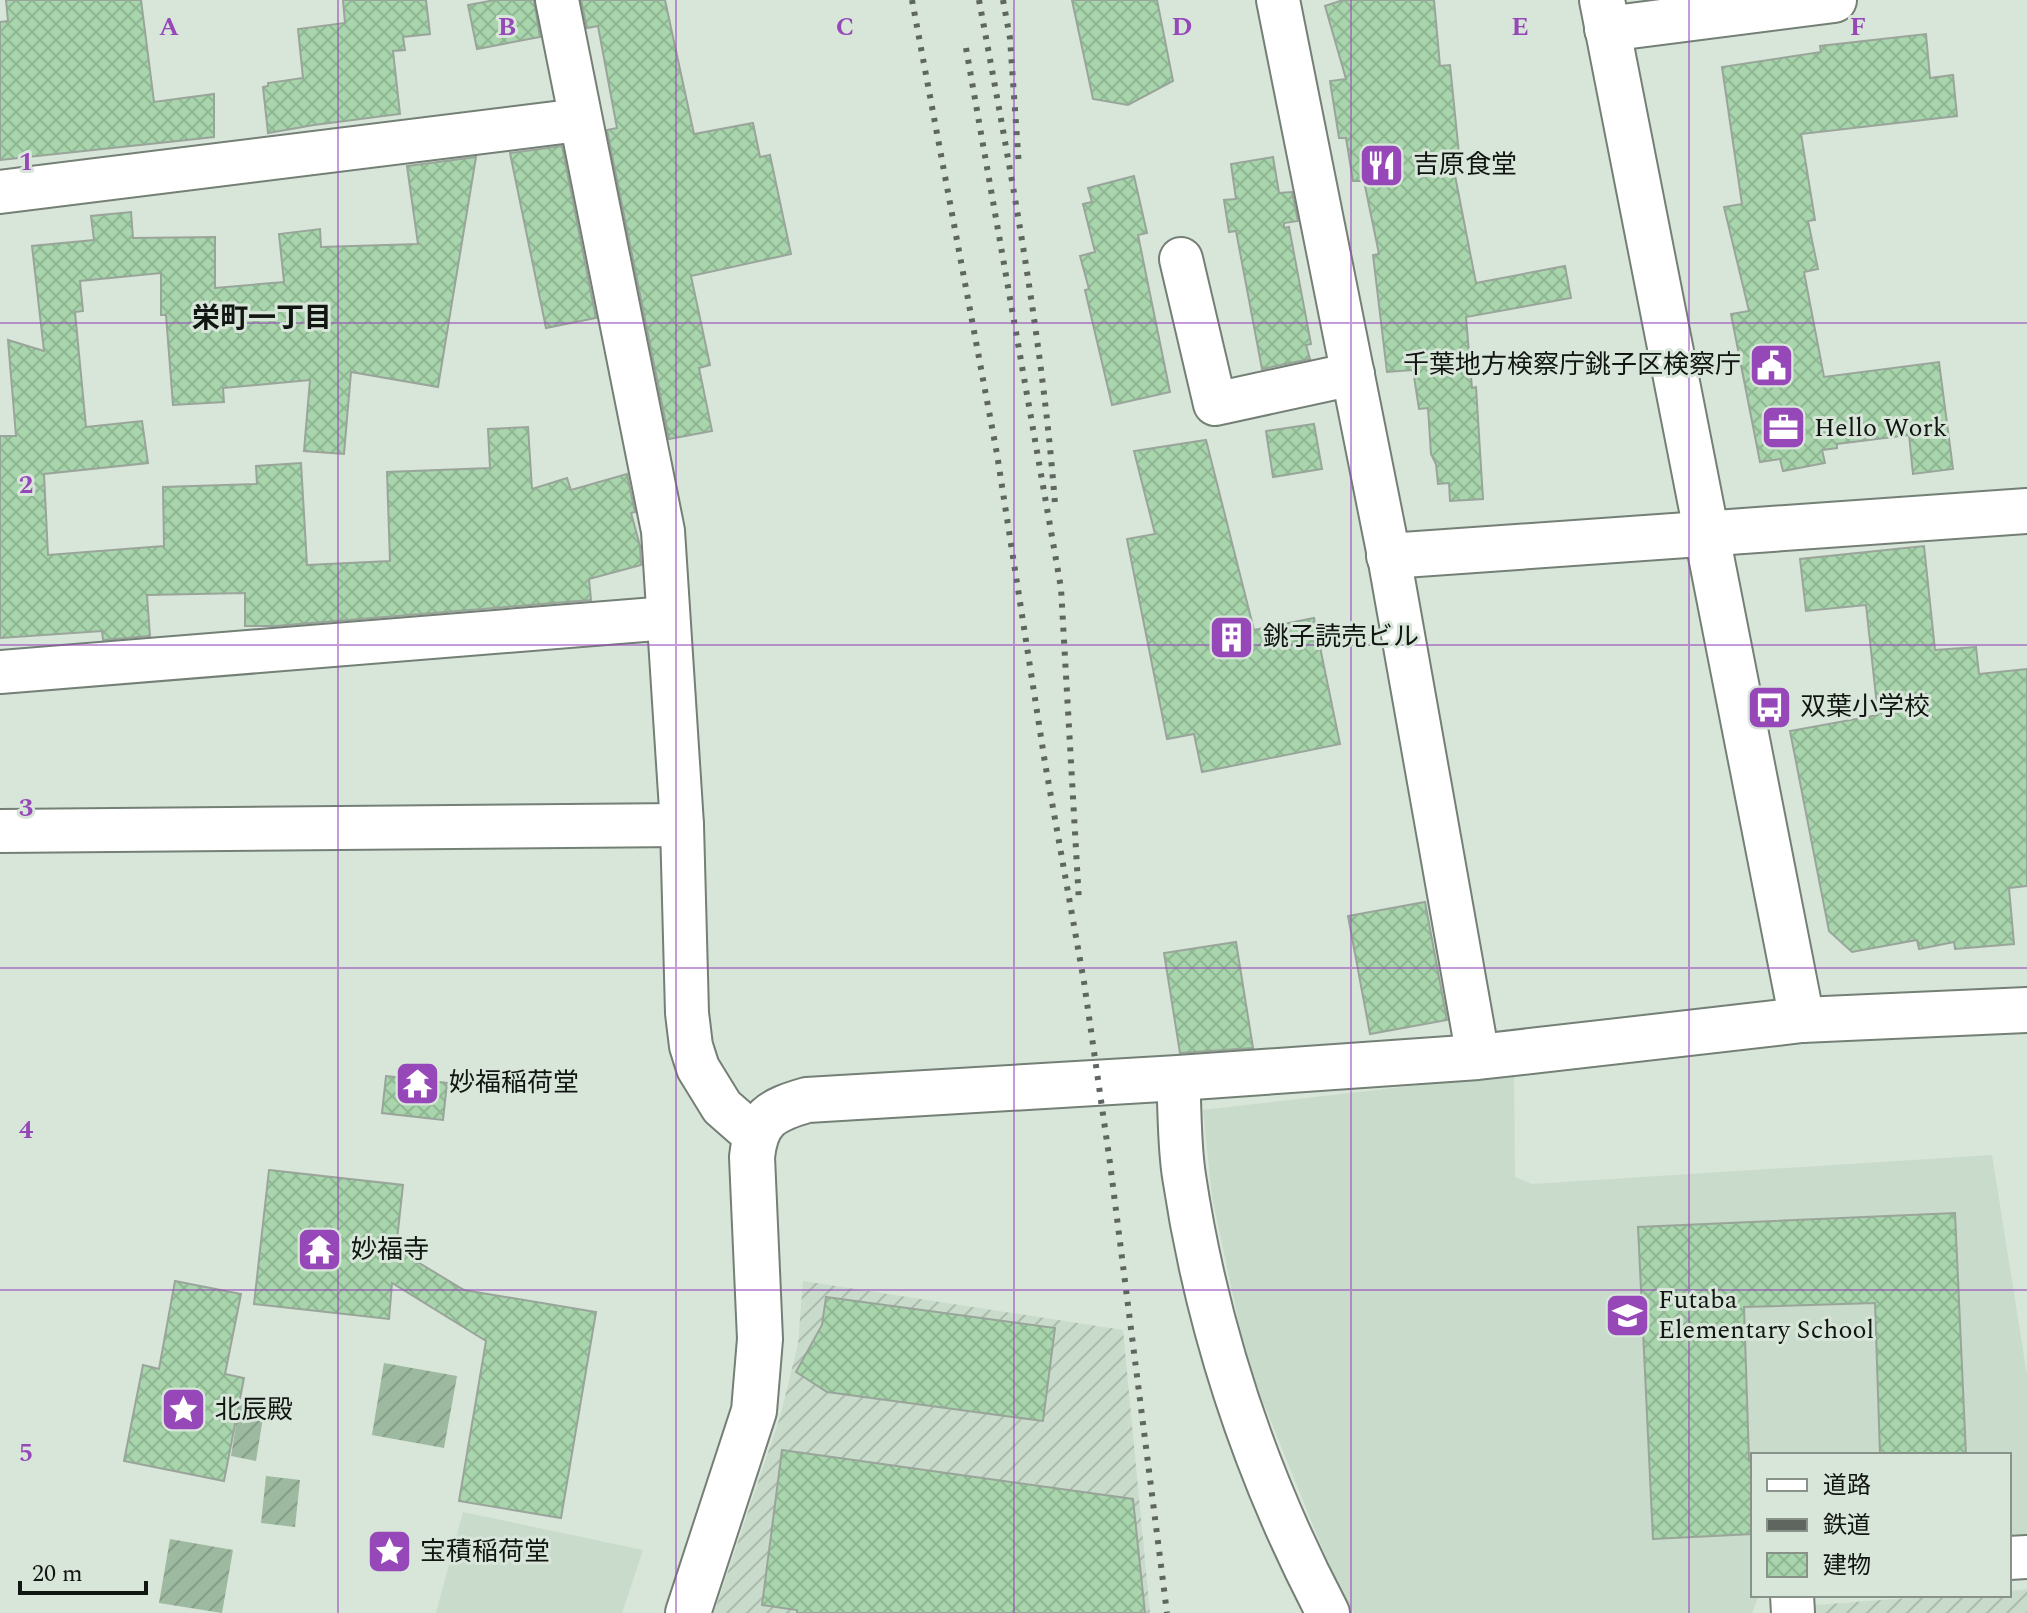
<svg xmlns="http://www.w3.org/2000/svg" width="2027" height="1613" font-family="Spectral,'Noto Sans JP',serif">
	<style>
		.built { fill: #c9dbca }
		.industrial { fill: url(#industrial-furrows) }
		.garden { fill: url(#garden-furrows) }
		.building { fill: url(#building-cross-hatch); stroke: #99a59a; stroke-width: 2 }
		.lines { fill: none; stroke-linecap: round; stroke-linejoin: round }
		.street-casing { stroke: #747f75; stroke-width: 46 }
		.secondary-casing { stroke: #747f75; stroke-width: 48 }
		.street { stroke: #fff; stroke-width: 42 }
		.secondary { stroke: #fff; stroke-width: 44 }
		.rail { stroke: #5f665f; stroke-width: 6; stroke-dasharray: 4 8; stroke-linecap: butt }
		.grid { fill: none; stroke: #9648b9; stroke-width: 2; stroke-opacity: 0.55 }
		.labels { text-anchor: middle; dominant-baseline: central; stroke-width: 6; stroke-linejoin: round; paint-order: stroke }
		.poi-label { font-size: 26px; fill: #121612; stroke: #d8e5d9; text-anchor: start }
		.neighbourhood-label { font-size: 28px; font-weight: bold; fill: #121612; stroke: #d8e5d9 }
		.grid-label { font-size: 26px; text-anchor: middle; font-weight: bold; fill: #9648b9; stroke: #d8e5d9; stroke-width: 6; stroke-linejoin: round; paint-order: stroke }
	</style>
	<defs>
		<pattern id="industrial-furrows" width="10" height="10" patternUnits="userSpaceOnUse" patternTransform="scale(2)"><rect width="10" height="10" fill="#c9dbca"/><path d="M-1 1l2-2M0 10L10 0M9 11l2-2" fill="none" stroke="#acbbac"/></pattern>
		<pattern id="garden-furrows" width="10" height="10" patternUnits="userSpaceOnUse" patternTransform="scale(2)"><rect width="10" height="10" fill="#9db99f"/><path d="M-1 1l2-2M0 10L10 0M9 11l2-2" fill="none" stroke="#869e88"/></pattern>
		<pattern id="building-cross-hatch" width="8" height="8" patternUnits="userSpaceOnUse" patternTransform="scale(2)"><rect width="8" height="8" fill="#a8d5ac"/><path d="M0 0l8 8M0 8l8-8" fill="none" stroke="#90b693"/></pattern>
	</defs>
	<rect width="100%" height="100%" fill="#d8e5d9"/>
	<!-- built -->
	<g class="built">
		<path d="M1514,1074L1515,1177L1532,1184L1992,1155L2027,1375V1545L2009,1546V1455H1753V1595H1759L1752,1613H1354L1335,1579L1248,1365L1212,1197L1203,1110Z"/>
		<path d="M463,1512L643,1550L622,1613H436Z"/>
	</g>
	<!-- industrial -->
	<g class="industrial">
		<path d="M803,1281L1123,1330L1150,1613H714L780,1417L798,1344Z"/>
		<path d="M2027,1589V1613H1811L1816,1605L1948,1595H2009V1591Z"/>
	</g>
	<!-- garden -->
	<g class="garden">
		<path d="M384,1363L457,1376L444,1448L372,1435Z"/>
		<path d="M240,1400L265,1405L256,1461L231,1456Z"/>
		<path d="M266,1476L300,1480L295,1527L261,1523Z"/>
		<path d="M170,1539L233,1550L222,1613L159,1603Z"/>
	</g>
	<!-- building -->
	<g class="building">
		<path d="M6,0H141L154,102L214,94V137L0,160V22L8,21Z"/>
		<path d="M343,0H426L430,34L403,37L405,50L393,51L400,114L314,125L268,133L263,87L268,86V83L303,78L298,29L345,23Z"/>
		<path d="M495,0H534L540,37L477,49L468,5Z"/>
		<path d="M581,0H665L694,134L753,123L760,157L770,155L791,254L691,276L710,365L699,368L712,431L669,439L607,130L617,128L598,26L587,28Z"/>
		<path d="M1072,0H1157L1173,81L1128,105L1093,99Z"/>
		<path d="M1343,0H1434L1440,66L1450,65L1459,154L1451,155L1476,283L1565,266L1571,298L1466,317L1472,388L1476,387L1483,499L1450,501L1449,483L1438,484L1436,464L1431,454L1428,408L1419,409L1413,370L1387,372L1373,255L1379,254L1364,181H1353L1346,138H1339L1330,81L1346,79L1325,6Z"/>
		<path d="M1926,34L1930,78L1953,75L1957,116L1801,134L1815,220L1808,221L1818,269L1804,272L1824,377L1939,362L1953,469L1913,474L1909,435L1837,444V448L1822,450L1825,463L1783,471L1780,459L1760,462L1731,314L1749,311L1724,207L1742,204L1722,67L1821,52L1820,46Z"/>
		<path d="M562,146L596,318L546,328L510,153Z"/>
		<path d="M476,157L438,387L351,372L344,454L304,451L310,380L223,388L224,402L173,405L166,315H161V273L80,281L83,311L75,312L86,427L142,421L148,463L44,474L48,555L164,546L163,487L257,484L256,466L301,463L307,565L390,561L387,472L490,468L488,429L528,427L532,489L567,478L571,490L627,474L635,512L631,513L640,546L641,565L589,579L591,600L275,626H245V593L147,595L150,636L103,640L102,631L0,638V436H16L8,340L44,351L32,246L94,240L91,216L131,212L133,238L215,237V288L284,282L279,234L320,229L321,247L418,244L407,166Z"/>
		<path d="M1273,157L1279,193L1292,192L1298,221L1284,223V228L1289,227L1311,344L1306,345L1310,359L1262,369L1236,231L1229,232L1224,200L1236,199L1231,164Z"/>
		<path d="M1134,176L1147,233L1138,235L1170,392L1112,405L1085,290L1089,289L1080,256L1095,252L1083,204L1092,202L1088,188Z"/>
		<path d="M1314,424L1322,469L1273,477L1266,431Z"/>
		<path d="M1206,440L1254,630L1314,618L1340,744L1202,772L1194,734L1167,739L1127,539L1155,534L1134,451Z"/>
		<path d="M1924,546L1935,650L1976,647L1979,674L2027,669V886L2009,888L2014,944L1955,949L1954,942L1919,949L1917,940L1852,952L1829,931L1790,731L1878,715L1866,605L1806,611L1800,559Z"/>
		<path d="M1425,902L1447,1020L1370,1034L1348,916Z"/>
		<path d="M1236,942L1253,1048L1180,1053L1164,953Z"/>
		<path d="M386,1076L447,1083L443,1120L382,1113Z"/>
		<path d="M269,1170L403,1185L396,1249L464,1290L596,1312L561,1518L459,1501L486,1341L392,1283L389,1319L254,1304Z"/>
		<path d="M1955,1213L1966,1455H1880L1875,1303L1744,1307L1749,1460H1753V1534L1653,1539L1638,1227Z"/>
		<path d="M175,1281L241,1294L225,1374L244,1378L224,1481L124,1461L143,1365L159,1369Z"/>
		<path d="M826,1297L1055,1328L1043,1421L827,1392L796,1372L822,1325Z"/>
		<path d="M782,1450L1133,1499L1145,1613H797V1610L762,1605Z"/>
	</g>
	<g class="lines">
		<defs>
			<g id="street">
				<path d="M557,0L663,531L682,825L687,1013L691,1046L698,1068L722,1107L754,1135"/>
				<path d="M1278,0L1389,556L1478,1057"/>
				<path d="M0,192L579,120"/>
				<path d="M1181,259L1215,404L1353,374"/>
				<path d="M0,672L668,618"/>
				<path d="M0,831L682,825"/>
				<path d="M1178,1078C1180,1110 1179,1144 1184,1176C1207,1329 1256,1476 1328,1613"/>
				<path d="M2009,1558L2027,1557"/>
				<path d="M1792,1595L1793,1613"/>
			</g>
			<g id="secondary">
				<path d="M1602,0L1802,1020"/>
				<path d="M1607,29L1834,0"/>
				<path d="M1389,556L2027,511"/>
				<path d="M688,1613L754,1411L760,1339L752,1157C756,1118 772,1110 807,1100L1178,1078L1478,1057L1802,1020L2027,1010"/>
			</g>
		</defs>
		<!-- street casing -->
		<use href="#street" class="street-casing"/>
		<!-- secondary casing -->
		<use href="#secondary" class="secondary-casing"/>
		<!-- street -->
		<use href="#street" class="street"/>
		<!-- secondary -->
		<use href="#secondary" class="secondary"/>
		<!-- rail -->
		<g class="rail">
			<path d="M912,0L997,454L1045,763L1084,982L1110,1163L1167,1613"/>
			<path d="M979,0C1010,167 1042,335 1055,504"/>
			<path d="M1003,0L1010,38L1019,167"/>
			<path d="M966,48L1061,588L1079,902"/>
		</g>
	</g>
	<!-- grid -->
	<path class="grid" d="M338,0V1613M676,0V1613M1014,0V1613M1351,0V1613M1689,0V1613M0,323H2027M0,645H2027M0,968H2027M0,1290H2027"/>
	<!-- icons -->
	<defs>
		<symbol id="restaurant-square" viewBox="-11 -11 22 22"><rect x="-9" y="-9" width="18" height="18" rx="4" fill="#9648b9" stroke="#d8e5d9"/><path d="M-5-6h1v4h1v-4h1v4h1v-4h1v5L-1.5 .5V6h-2V.5L-5-1ZM5-6V6H3V1.5H1.5Q1.5-4 5-6Z" fill="#fff"/></symbol>
		<symbol id="civic-square" viewBox="-11 -11 22 22"><rect x="-9" y="-9" width="18" height="18" rx="4" fill="#9648b9" stroke="#d8e5d9"/><path d="M-.6-6.5H3V-4.5H.6V-3L4-1V1h2V6H-6V1h2V-1L-.6-3ZM-1.2 2.5V6h2.4V2.5Z" fill="#fff"/></symbol>
		<symbol id="office-square" viewBox="-11 -11 22 22"><rect x="-9" y="-9" width="18" height="18" rx="4" fill="#9648b9" stroke="#d8e5d9"/><path d="M-6-3h4V-5.5h4V-3h4V5H-6ZM-1-4.5V-3h2v-1.5ZM-6 0V1H6V0Z" fill="#fff"/></symbol>
		<symbol id="building-square" viewBox="-11 -11 22 22"><rect x="-9" y="-9" width="18" height="18" rx="4" fill="#9648b9" stroke="#d8e5d9"/><path d="M-4-6H4V6H1V3H-1V6H-4ZM-2.5-4.3h1.7v1.8h-1.7ZM.8-4.3h1.7v1.8H.8ZM-2.5-1h1.7V.8h-1.7ZM.8-1h1.7V.8H.8Z" fill="#fff"/></symbol>
		<symbol id="bus-square" viewBox="-11 -11 22 22"><rect x="-9" y="-9" width="18" height="18" rx="4" fill="#9648b9" stroke="#d8e5d9"/><path d="M-5-6H5V4H4V6H2V4H-2V6H-4V4H-5ZM-3.5-4V0h7V-4ZM-3.5 1.2v1.5H-2V1.2ZM2 1.2v1.5H3.5V1.2Z" fill="#fff"/></symbol>
		<symbol id="temple-square" viewBox="-11 -11 22 22"><rect x="-9" y="-9" width="18" height="18" rx="4" fill="#9648b9" stroke="#d8e5d9"/><path d="M0-6L5-2H3V0L6.5 2.5H4V6H1.5V3h-3V6H-4V2.5H-6.5L-3 0V-2H-5Z" fill="#fff"/></symbol>
		<symbol id="school-square" viewBox="-11 -11 22 22"><rect x="-9" y="-9" width="18" height="18" rx="4" fill="#9648b9" stroke="#d8e5d9"/><path d="M0-5L7-2L0 1L-7-2ZM-4 1L0 2.5L4 1V4Q0 6-4 4Z" fill="#fff"/></symbol>
		<symbol id="sight-square" viewBox="-11 -11 22 22"><rect x="-9" y="-9" width="18" height="18" rx="4" fill="#9648b9" stroke="#d8e5d9"/><path d="M0-6L1.8-2.2L6-1.7L2.9 1.2L3.7 5.4L0 3.3L-3.7 5.4L-2.9 1.2L-6-1.7L-1.8-2.2Z" fill="#fff"/></symbol>
	</defs>
	<g fill-rule="evenodd">
		<use href="#restaurant-square" x="1356" y="140" width="51" height="51"/>
		<use href="#civic-square" x="1746" y="340" width="51" height="51"/>
		<use href="#office-square" x="1758" y="402" width="51" height="51"/>
		<use href="#building-square" x="1206" y="612" width="51" height="51"/>
		<use href="#bus-square" x="1744" y="682" width="51" height="51"/>
		<use href="#temple-square" x="392" y="1058" width="51" height="51"/>
		<use href="#temple-square" x="294" y="1224" width="51" height="51"/>
		<use href="#school-square" x="1602" y="1290" width="51" height="51"/>
		<use href="#sight-square" x="158" y="1384" width="51" height="51"/>
		<use href="#sight-square" x="364" y="1526" width="51" height="51"/>
	</g>
	<g class="labels">
		<!-- poi labels -->
		<g class="poi-label">
			<text x="1413" y="165">吉原食堂</text>
			<text x="1741" y="365" text-anchor="end">千葉地方検察庁銚子区検察庁</text>
			<text x="1814" y="428">Hello Work</text>
			<text x="1263" y="637">銚子読売ビル</text>
			<text x="1800" y="707">双葉小学校</text>
			<text x="449" y="1083">妙福稲荷堂</text>
			<text x="351" y="1250">妙福寺</text>
			<text x="1658" y="1300">Futaba<tspan x="1658" dy="30">Elementary School</tspan></text>
			<text x="215" y="1410">北辰殿</text>
			<text x="420" y="1552">宝積稲荷堂</text>
		</g>
		<!-- neighbourhood labels -->
		<g class="neighbourhood-label">
			<text x="262" y="318">栄町一丁目</text>
		</g>
	</g>
	<g class="grid-label">
		<text x="169" y="35">A</text>
		<text x="507" y="35">B</text>
		<text x="845" y="35">C</text>
		<text x="1182" y="35">D</text>
		<text x="1520" y="35">E</text>
		<text x="1858" y="35">F</text>
		<text x="26" y="170">1</text>
		<text x="26" y="493">2</text>
		<text x="26" y="816">3</text>
		<text x="26" y="1138">4</text>
		<text x="26" y="1461">5</text>
	</g>
	<!-- legend -->
	<rect x="1751" y="1453" width="260" height="144" fill="#d8e5d9" stroke="#899289" stroke-width="2"/>
	<rect x="1767" y="1479" width="40" height="12" fill="#ffffff" stroke="#899289" stroke-width="2"/>
	<text x="1823" y="1493" font-size="24" fill="#121612">道路</text>
	<rect x="1767" y="1519" width="40" height="12" fill="#5f665f" stroke="#899289" stroke-width="2"/>
	<text x="1823" y="1533" font-size="24" fill="#121612">鉄道</text>
	<rect x="1767" y="1553" width="40" height="24" fill="url(#building-cross-hatch)" stroke="#899289" stroke-width="2"/>
	<text x="1823" y="1573" font-size="24" fill="#121612">建物</text>
	<!-- scale -->
	<path d="M20 1581v12h126v-12" fill="none" stroke="#121612" stroke-width="4"/>
	<text x="32" y="1581" font-size="24" fill="#121612" stroke="#d8e5d9" stroke-width="6" paint-order="stroke">20 m</text>
</svg>
